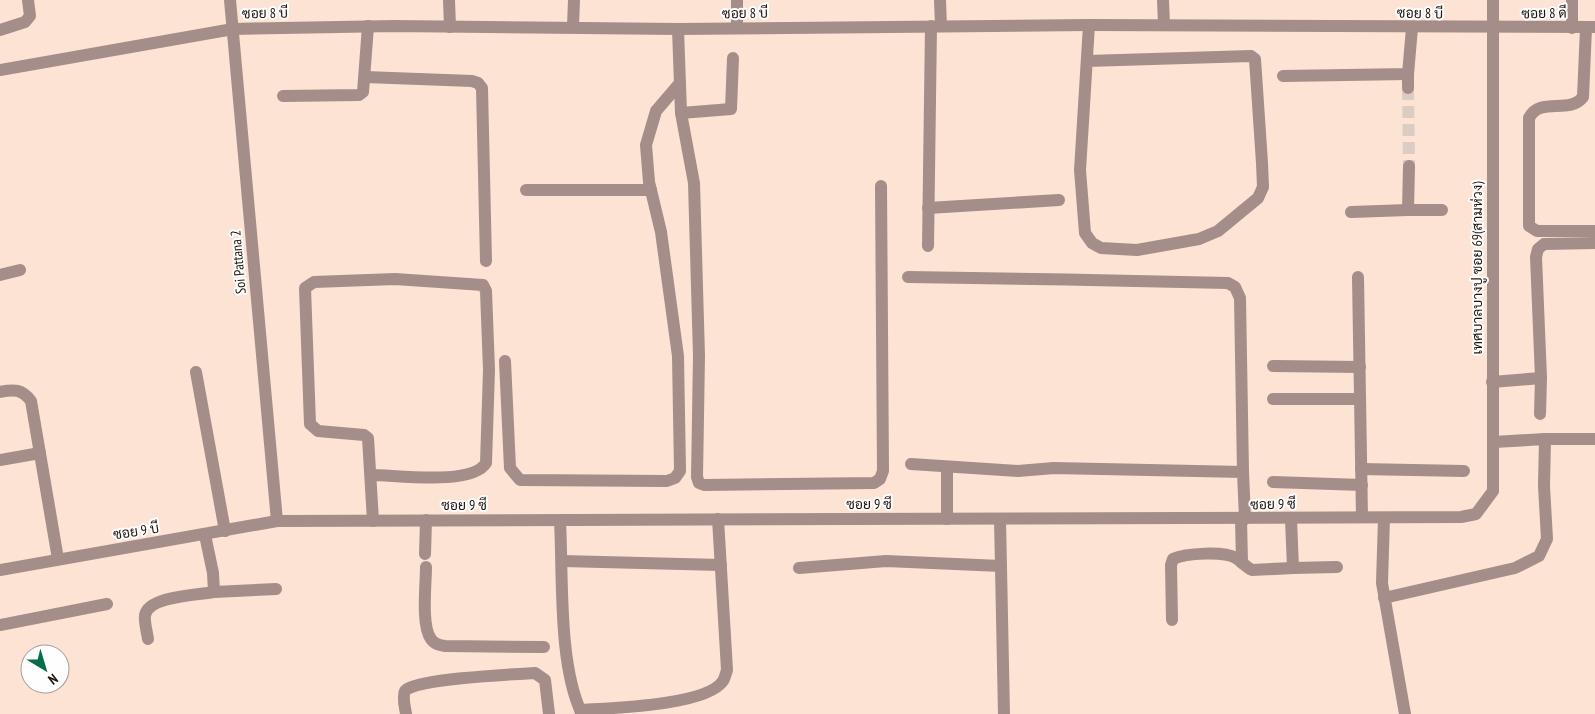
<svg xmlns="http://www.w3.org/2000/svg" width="1595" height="714" font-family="'PT Sans Narrow',Sarabun,sans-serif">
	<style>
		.built { fill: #fde3d4; fill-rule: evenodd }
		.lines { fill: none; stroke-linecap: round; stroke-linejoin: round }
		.minor-tunnel { stroke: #dbccc4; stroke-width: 12; stroke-dasharray: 12 6; stroke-linecap: butt }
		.minor { stroke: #a58d8a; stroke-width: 12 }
		.labels { text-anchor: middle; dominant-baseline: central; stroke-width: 4; stroke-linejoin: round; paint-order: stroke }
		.street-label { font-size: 14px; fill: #1f130c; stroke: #fefefe }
	</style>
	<rect width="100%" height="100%" fill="#fcede5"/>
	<!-- built -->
	<path class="built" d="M0,0H1595V714H0ZM30,654H60V684H30Z"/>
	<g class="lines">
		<!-- minor-tunnel -->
		<path class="minor-tunnel" d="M1408,88L1409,166"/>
		<!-- minor -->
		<g class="minor">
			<path d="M230,0L277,521"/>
			<path d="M449,0L450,27"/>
			<path d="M940,0L941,26"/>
			<path d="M1163,0L1164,25"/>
			<path d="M1572,0V28"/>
			<path d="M573,26L574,0"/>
			<path d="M737,28V0"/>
			<path d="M1586,28L1583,97C1569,115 1540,96 1529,118V226L1537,231H1595"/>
			<path d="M678,29L681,113L694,183L699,356L697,477L699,483L704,485L874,483L880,479L883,471L881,186"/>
			<path d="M0,30L25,22L30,16L28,0"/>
			<path d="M1087,61L1251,56L1255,59L1262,163L1263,187L1258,198L1218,231L1199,239L1137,250L1101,248L1092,243L1085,233L1080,170L1089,25"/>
			<path d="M0,70L233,29L394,26L678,29L1089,25L1595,27"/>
			<path d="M1283,76L1408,74L1412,28"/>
			<path d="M365,77L472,81L478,83L482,88L486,261"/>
			<path d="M1408,88V74"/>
			<path d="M283,96L359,95L363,92L368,26"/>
			<path d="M681,113L731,109L733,58"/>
			<path d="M1409,166L1408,210H1442"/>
			<path d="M526,190H651"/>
			<path d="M928,208L1059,200"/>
			<path d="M1351,212L1408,210"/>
			<path d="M928,246L931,26"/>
			<path d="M0,275L20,270"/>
			<path d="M908,277C1015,278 1121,281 1228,283L1235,287L1240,298L1243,472"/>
			<path d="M1358,277L1362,517"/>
			<path d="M505,361L510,468L520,480L667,481L675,478L680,471L678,356L661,232L649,182L646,145L656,111L680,83"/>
			<path d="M1273,366L1360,367"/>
			<path d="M196,372L225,531"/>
			<path d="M1492,382L1541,378L1536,257L1538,249L1544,244L1595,243"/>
			<path d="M0,392C14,389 22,389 31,401L58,559"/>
			<path d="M1273,399H1360"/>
			<path d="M1540,414L1541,378"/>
			<path d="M1494,442L1545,439"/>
			<path d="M0,460L40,453"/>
			<path d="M911,464L1018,471L1054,468L1243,472L1245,519"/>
			<path d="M947,467V519"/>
			<path d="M1361,469L1464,471"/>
			<path d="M371,475C397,475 472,486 486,463L489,370L486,291L483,285L395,279L314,282L305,288L310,424L318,431L364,435L368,438L373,521"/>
			<path d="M1273,482L1362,485"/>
			<path d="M1384,518L1382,583L1405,714"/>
			<path d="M1000,519L1004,714"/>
			<path d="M1241,519L1242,563"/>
			<path d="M1291,519L1293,568L1337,567"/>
			<path d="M560,521C563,576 558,665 582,714"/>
			<path d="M425,554L426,520"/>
			<path d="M562,561L721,565"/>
			<path d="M426,567C426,584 421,626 431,639C434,644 439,645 445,646L544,647"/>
			<path d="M799,568L886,561L1001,566"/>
			<path d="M0,570L277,521L1461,517L1476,514L1493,491V0"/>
			<path d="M214,592L276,589"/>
			<path d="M1384,598L1515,568L1539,556L1547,539L1544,486L1545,439H1595"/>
			<path d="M1172,620L1171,565L1173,559C1186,553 1224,551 1236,558C1242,562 1246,567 1252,570L1293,568"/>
			<path d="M0,625L107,604"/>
			<path d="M148,639C147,632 144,622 145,615C149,596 198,595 214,592L213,573L205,535"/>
			<path d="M580,710C610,708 706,706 723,681C725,678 726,673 727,670L718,519"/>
			<path d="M406,714C405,707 402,697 405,691C412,679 517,674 535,673L545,680L549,714"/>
		</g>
	</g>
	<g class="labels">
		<!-- street labels -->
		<g class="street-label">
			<text transform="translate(265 13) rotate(-1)">ซอย 8 บี</text>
			<text transform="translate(745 13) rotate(-1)">ซอย 8 บี</text>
			<text transform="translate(1420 13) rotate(1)">ซอย 8 บี</text>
			<text transform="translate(1544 13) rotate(-1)">ซอย 8 ดี</text>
			<text transform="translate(238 262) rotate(-95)">Soi Pattana 2</text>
			<text transform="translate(1477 268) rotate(-90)">เทศบาลบางปู ซอย 69(สามห่วง)</text>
			<text x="869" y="504">ซอย 9 ซี</text>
			<text transform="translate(1273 504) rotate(-1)">ซอย 9 ซี</text>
			<text x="464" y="505">ซอย 9 ซี</text>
			<text transform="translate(136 531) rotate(-9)">ซอย 9 บี</text>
		</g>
	</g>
	<!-- north arrow -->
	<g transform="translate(45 669) rotate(142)"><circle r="24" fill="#fefefe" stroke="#a5a09d"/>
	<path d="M0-4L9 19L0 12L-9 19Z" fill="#076d44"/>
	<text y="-8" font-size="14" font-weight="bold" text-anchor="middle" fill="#1f130c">N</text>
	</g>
</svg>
